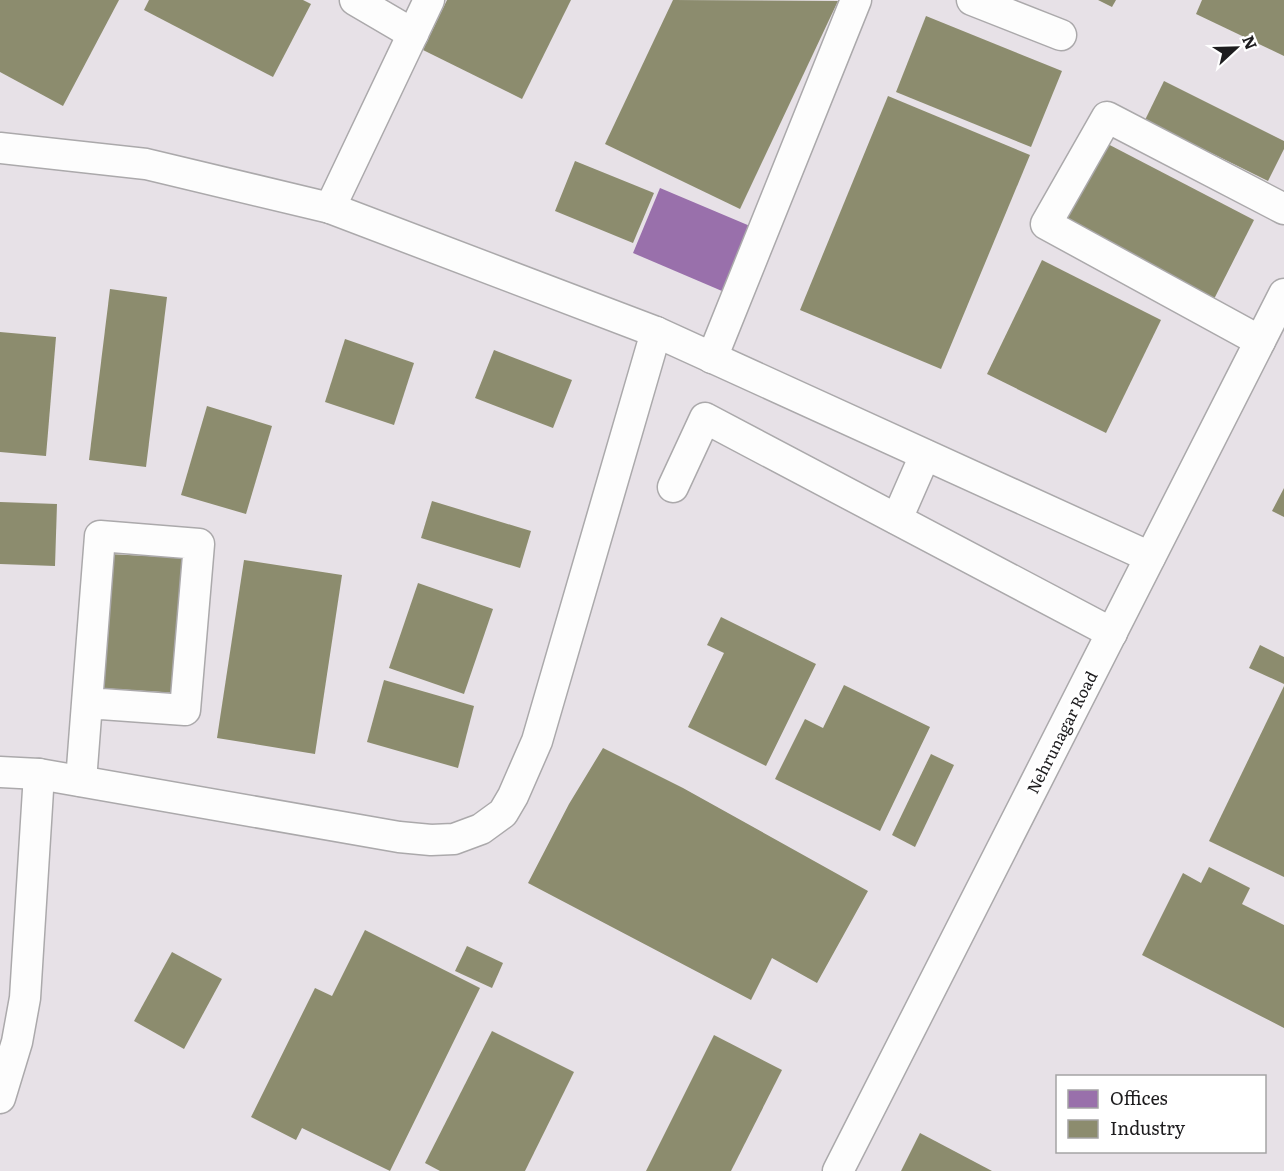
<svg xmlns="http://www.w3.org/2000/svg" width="1284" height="1171" font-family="Literata,serif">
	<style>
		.built { fill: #e7e1e7; fill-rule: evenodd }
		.offices { fill: #9970ab }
		.industry { fill: #8c8c6e }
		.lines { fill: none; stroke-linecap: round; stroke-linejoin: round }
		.minor-casing { stroke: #aba9ab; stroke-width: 33 }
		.minor { stroke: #fdfdfd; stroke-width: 30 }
		.labels { text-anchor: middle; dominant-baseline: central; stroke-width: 6; stroke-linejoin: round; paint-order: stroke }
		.street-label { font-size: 16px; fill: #1d1c1e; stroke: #fff }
	</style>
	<rect width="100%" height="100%" fill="#f1eff1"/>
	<!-- built -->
	<path class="built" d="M0,0H1284V1171H0ZM1058,1076H1264V1152H1058Z"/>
	<!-- offices -->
	<path class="offices" d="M660,188L750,226L722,291L633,253Z"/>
	<!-- industry -->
	<g class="industry">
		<path d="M0,0H119L63,106L0,72Z"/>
		<path d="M149,0H303L311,4L273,77L144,10Z"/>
		<path d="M447,0H571L522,99L423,50Z"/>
		<path d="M673,0L838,1L740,209L605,144Z"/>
		<path d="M1098,0H1116L1112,7Z"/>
		<path d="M1202,0H1284V56L1196,14Z"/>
		<path d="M926,16L1062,71L1031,147L896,92Z"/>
		<path d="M1164,81L1284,141V149L1268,181L1145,120Z"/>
		<path d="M888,96L1030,155L941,369L800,310Z"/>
		<path d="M1102,141L1254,220L1212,303L1060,224Z"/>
		<path d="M575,161L654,193L633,243L555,211Z"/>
		<path d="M1042,260L1161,320L1106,433L987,374Z"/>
		<path d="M110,289L167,297L146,467L89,460Z"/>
		<path d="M0,332L56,337L46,456L0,452Z"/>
		<path d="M345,339L414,363L394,425L325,402Z"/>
		<path d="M494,350L572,380L553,428L475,398Z"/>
		<path d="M207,406L272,426L246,514L181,495Z"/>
		<path d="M1284,488V517L1272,511Z"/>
		<path d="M432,501L531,531L520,568L421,538Z"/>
		<path d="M0,502L57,504L55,566L0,564Z"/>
		<path d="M108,554L185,558L177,693L101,688Z"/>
		<path d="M244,560L342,575L315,754L217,738Z"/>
		<path d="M418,583L493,609L464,694L389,668Z"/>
		<path d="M721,617L816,664L766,766L688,727L724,653L707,645Z"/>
		<path d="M1260,645L1284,657V684L1249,668Z"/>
		<path d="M384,680L474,706L458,768L367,742Z"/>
		<path d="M844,685L930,727L880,831L775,779L805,719L823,728Z"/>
		<path d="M1284,686V877L1209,841Z"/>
		<path d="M603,748L683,788L868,891L817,983L772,958L751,1000L528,883L569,804Z"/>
		<path d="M931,754L954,765L915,847L892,835Z"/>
		<path d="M1209,867L1250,888L1242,904L1284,925V1028L1142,955L1183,873L1201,883Z"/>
		<path d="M365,930L480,988L390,1171L302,1128L296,1140L251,1117L315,988L332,996Z"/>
		<path d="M467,946L503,963L492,988L455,971Z"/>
		<path d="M172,952L222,979L184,1049L134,1021Z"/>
		<path d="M492,1031L574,1072L525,1171H440L425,1163Z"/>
		<path d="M714,1035L782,1070L731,1171H646Z"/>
		<path d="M920,1133L992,1171H901Z"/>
	</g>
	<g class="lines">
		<defs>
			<g id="minor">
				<path d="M355,0L413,34"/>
				<path d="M972,0L1061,35"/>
				<path d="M0,148L146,164L330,208L656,332L1150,557"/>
				<path d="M330,208L429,0"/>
				<path d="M1260,341L1046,224L1107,117L1284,209"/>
				<path d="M712,358L856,0"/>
				<path d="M673,487L705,418L1112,633"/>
				<path d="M897,519L925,455"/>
				<path d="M0,772L39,774L399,837L431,840L454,839L481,829L503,813L513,796L537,741L656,332"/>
				<path d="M81,781L87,703L100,536L199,544L185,710L87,703"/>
				<path d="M0,1098L17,1042L25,998L39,774"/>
				<path d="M838,1171L1284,294"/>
			</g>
		</defs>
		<!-- minor casing -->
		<use href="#minor" class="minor-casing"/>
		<!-- minor -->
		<use href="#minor" class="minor"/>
	</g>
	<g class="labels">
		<!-- street labels -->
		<g class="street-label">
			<text transform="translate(1061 732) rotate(-63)">Nehrunagar Road</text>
		</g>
	</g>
	<!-- legend -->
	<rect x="1056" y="1075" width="210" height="78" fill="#ffffff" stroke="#a5a4a5" stroke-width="1.5"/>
	<rect x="1068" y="1090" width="30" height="18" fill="#9970ab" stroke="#a5a4a5" stroke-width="1.5"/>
	<text x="1110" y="1105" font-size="18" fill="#1d1c1e">Offices</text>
	<rect x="1068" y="1120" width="30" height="18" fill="#8c8c6e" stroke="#a5a4a5" stroke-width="1.5"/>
	<text x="1110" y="1135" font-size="18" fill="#1d1c1e">Industry</text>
	<!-- north arrow -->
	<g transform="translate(1236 48) rotate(68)" stroke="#ffffff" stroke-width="4.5" paint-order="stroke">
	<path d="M0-4.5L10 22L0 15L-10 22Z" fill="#1d1c1e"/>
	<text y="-9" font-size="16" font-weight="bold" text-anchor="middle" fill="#1d1c1e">N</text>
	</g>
</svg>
